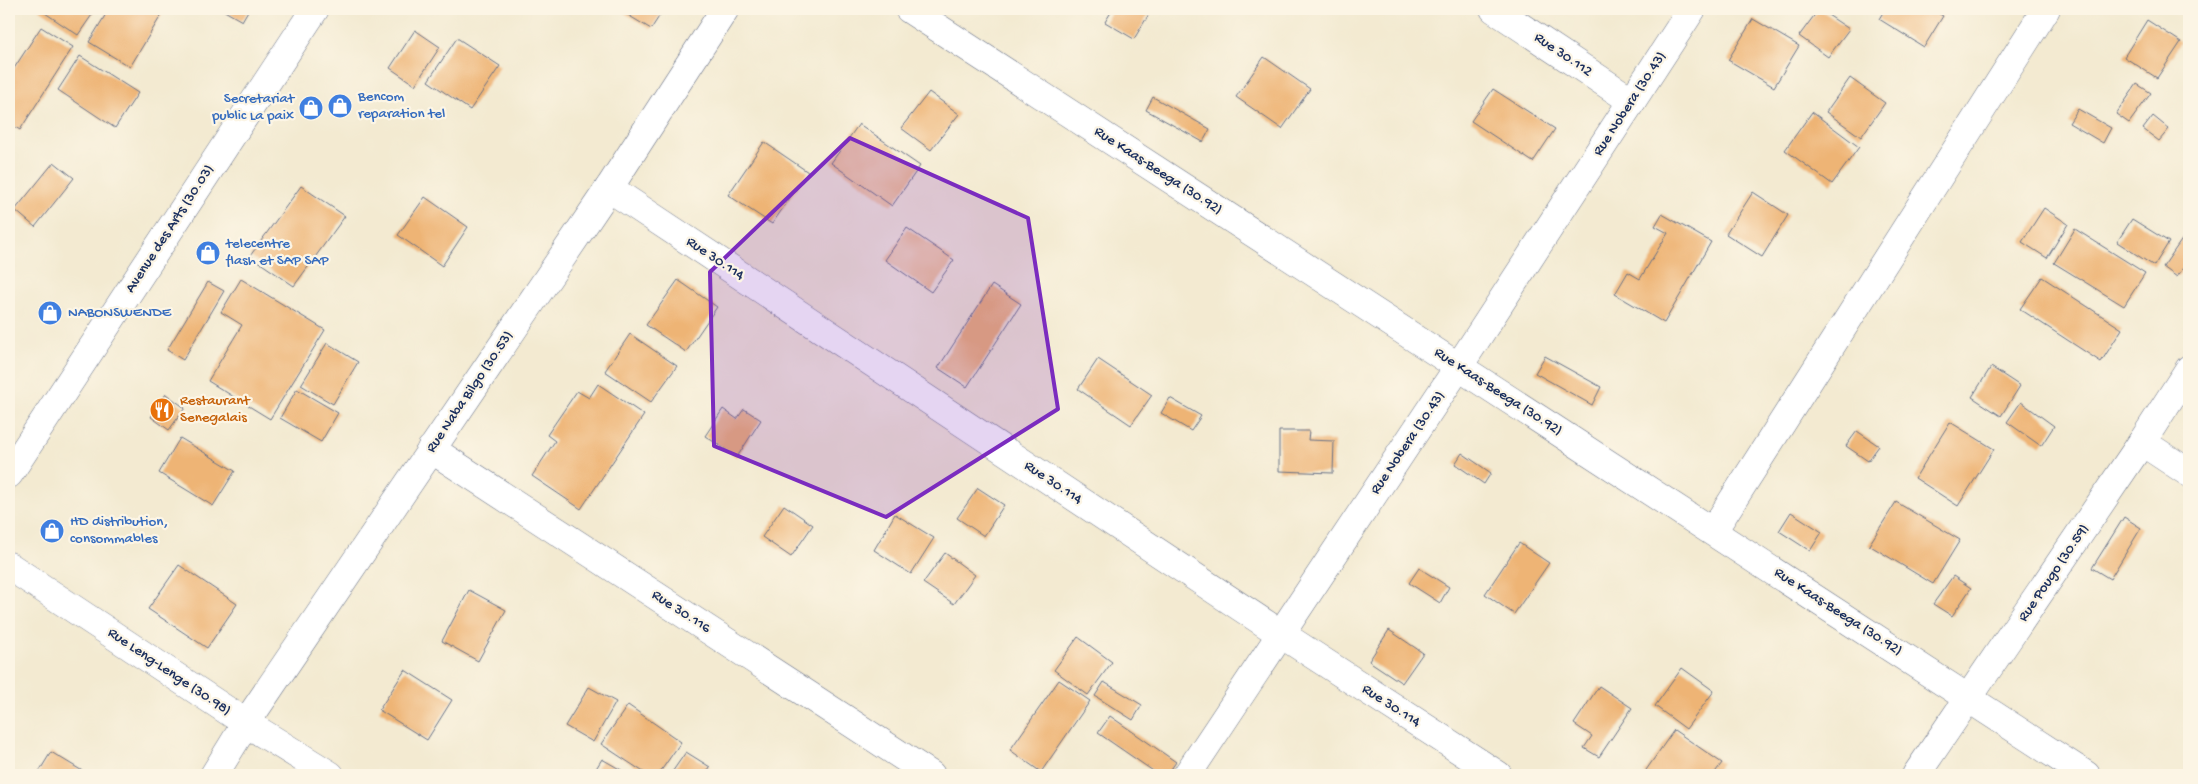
<svg xmlns="http://www.w3.org/2000/svg" width="2198" height="784" font-family="'Gochi Hand',sans-serif">
	<style>
		.building { fill: #eeb474 }
		.lines { fill: none; stroke-linecap: round; stroke-linejoin: round }
		.minor-casing { stroke: #677086; stroke-width: 29 }
		.tertiary-casing { stroke: #677086; stroke-width: 29 }
		.minor { stroke: #fff; stroke-width: 28 }
		.tertiary { stroke: #fff; stroke-width: 28 }
		.marked { fill: #7b2cbf; fill-opacity: 0.2; stroke: #7b2cbf; stroke-width: 4; stroke-linejoin: round }
		.labels { text-anchor: middle; dominant-baseline: central; stroke-width: 4.5; stroke-linejoin: round; paint-order: stroke }
		.street-label { font-size: 15px; fill: #1b2f5e; stroke: #fcf5e5 }
		.shop-label { font-size: 15px; fill: #366cbe; stroke: #fcf5e5; text-anchor: start }
		.food-label { font-size: 15px; fill: #c56008; stroke: #fcf5e5; text-anchor: start }
	</style>
	<rect width="100%" height="100%" fill="#fcf5e5"/>
	<filter id="ink" filterUnits="userSpaceOnUse"><feTurbulence type="fractalNoise" baseFrequency=".02" numOctaves="2"/><feDisplacementMap in="SourceGraphic" scale="10" xChannelSelector="R" yChannelSelector="G"/><feConvolveMatrix kernelMatrix="1 2 1 2 8 2 1 2 1" color-interpolation-filters="sRGB"/></filter>
	<filter id="wash" filterUnits="userSpaceOnUse"><feTurbulence type="fractalNoise" baseFrequency=".0096" numOctaves="4" result="noise"/><feDisplacementMap in="SourceGraphic" scale="20" xChannelSelector="R" yChannelSelector="G"/><feGaussianBlur stdDeviation="1.12" result="paint"/><feColorMatrix in="noise" values="0 0 0 0 0 0 0 0 0 0 0 0 0 0 0 0 0 1.4 0 .05"/><feComposite in="paint" operator="in"/></filter>
	<g filter="url(#wash)">
		<rect width="100%" height="100%" fill="#f3ead1"/>
		<g id="blocks">
			<!-- building -->
			<g class="building">
				<path d="M39,9H96L78,35Z"/>
				<path d="M109,9H165L130,67L89,42Z"/>
				<path d="M221,9H249L242,21Z"/>
				<path d="M618,9H664L651,29Z"/>
				<path d="M1113,9H1152L1134,39L1105,22Z"/>
				<path d="M1819,9L1849,29L1828,57L1799,36Z"/>
				<path d="M1885,9H1931L1943,16L1924,47L1879,19Z"/>
				<path d="M1753,19L1799,46L1774,87L1728,60Z"/>
				<path d="M2147,20L2181,42L2157,78L2124,57Z"/>
				<path d="M41,27L73,47L20,130L9,123V76Z"/>
				<path d="M415,30L440,47L415,85L390,68Z"/>
				<path d="M457,38L500,66L470,110L428,81Z"/>
				<path d="M80,56L138,93L115,128L58,90Z"/>
				<path d="M1264,57L1310,89L1282,129L1236,97Z"/>
				<path d="M1850,78L1885,103L1861,137L1826,112Z"/>
				<path d="M2137,84L2151,93L2129,123L2116,114Z"/>
				<path d="M1493,89L1555,129L1533,162L1471,121Z"/>
				<path d="M929,92L959,114L931,150L901,128Z"/>
				<path d="M1153,97L1210,129L1203,142L1146,110Z"/>
				<path d="M2078,109L2111,128L2103,143L2069,123Z"/>
				<path d="M1812,112L1859,147L1832,184L1785,150Z"/>
				<path d="M2153,116L2169,129L2159,141L2143,129Z"/>
				<path d="M859,124L920,166L892,206L831,163Z"/>
				<path d="M764,142L808,172L772,224L728,195Z"/>
				<path d="M54,162L74,178L35,227L15,210Z"/>
				<path d="M301,186L345,216L294,286L250,256Z"/>
				<path d="M1753,192L1788,215L1762,257L1726,234Z"/>
				<path d="M425,197L468,227L442,266L398,235Z"/>
				<path d="M2044,208L2068,224L2047,258L2022,242Z"/>
				<path d="M1662,214L1711,242L1664,323L1615,294L1628,272L1640,279L1668,233L1655,226Z"/>
				<path d="M2132,219L2169,242L2154,266L2117,242Z"/>
				<path d="M907,228L954,260L931,292L885,260Z"/>
				<path d="M2075,229L2145,273L2124,306L2054,263Z"/>
				<path d="M2183,238L2189,243V260L2177,277L2163,267Z"/>
				<path d="M2042,277L2122,329L2101,362L2020,309Z"/>
				<path d="M241,279L325,330L270,419L208,381L242,325L221,312Z"/>
				<path d="M678,280L717,307L686,352L646,325Z"/>
				<path d="M208,282L224,291L183,360L167,350Z"/>
				<path d="M992,285L1021,304L967,387L938,368Z"/>
				<path d="M630,334L677,366L651,402L605,371Z"/>
				<path d="M327,343L358,362L333,404L301,385Z"/>
				<path d="M1545,356L1601,387L1592,405L1535,373Z"/>
				<path d="M1098,359L1152,395L1131,425L1078,389Z"/>
				<path d="M1991,367L2020,386L2001,416L1972,397Z"/>
				<path d="M598,384L644,415L581,509L532,476L555,441L547,435L577,391L589,398Z"/>
				<path d="M297,389L338,413L321,442L280,418Z"/>
				<path d="M166,394L185,408L169,430L151,417Z"/>
				<path d="M1170,398L1201,416L1191,431L1161,413Z"/>
				<path d="M2021,402L2054,426L2041,446L2007,422Z"/>
				<path d="M723,409L737,419L744,409L761,420L737,457L705,436Z"/>
				<path d="M1950,422L1994,449L1958,506L1915,478Z"/>
				<path d="M1279,431H1309L1308,440L1334,441L1333,473L1279,471Z"/>
				<path d="M1857,431L1879,446L1868,461L1846,446Z"/>
				<path d="M180,438L235,471L213,506L159,473Z"/>
				<path d="M1462,453L1491,473L1484,484L1455,464Z"/>
				<path d="M978,488L1004,505L984,536L957,518Z"/>
				<path d="M1896,502L1960,540L1933,584L1869,545Z"/>
				<path d="M784,505L813,525L791,557L762,537Z"/>
				<path d="M1791,512L1822,532L1810,551L1779,531Z"/>
				<path d="M895,514L934,538L911,574L874,550Z"/>
				<path d="M2124,517L2141,528L2110,579L2092,568Z"/>
				<path d="M1519,543L1549,563L1514,614L1485,594Z"/>
				<path d="M945,553L975,575L954,604L923,583Z"/>
				<path d="M179,565L237,604L207,648L148,609Z"/>
				<path d="M1419,568L1449,587L1440,603L1409,583Z"/>
				<path d="M1953,576L1971,588L1952,616L1933,604Z"/>
				<path d="M469,590L506,610L478,661L442,641Z"/>
				<path d="M1389,630L1423,653L1402,683L1369,661Z"/>
				<path d="M1078,637L1112,662L1088,695L1054,670Z"/>
				<path d="M1682,668L1714,691L1686,729L1655,706Z"/>
				<path d="M405,670L452,700L427,740L379,710Z"/>
				<path d="M1059,680L1090,701L1041,772L1010,750Z"/>
				<path d="M1104,682L1142,705L1133,720L1095,696Z"/>
				<path d="M1599,686L1632,708L1599,757L1584,748L1592,736L1574,724Z"/>
				<path d="M589,687L616,702L593,742L565,726Z"/>
				<path d="M628,705L681,742L658,775H648L601,744Z"/>
				<path d="M1110,716L1176,762L1167,775H1159L1098,733Z"/>
				<path d="M1674,730L1722,763L1713,775H1647L1644,773Z"/>
				<path d="M51,752L89,775H37Z"/>
				<path d="M686,752L710,767L705,775H670Z"/>
				<path d="M602,759L630,775H592Z"/>
			</g>
		</g>
	</g>
	<g filter="url(#ink)">
		<use href="#blocks" fill-opacity="0" stroke="#677086" stroke-width="1"/>
		<g class="lines">
			<defs>
				<g id="minor">
					<path d="M909,9L2086,775"/>
					<path d="M1494,9L1632,101"/>
					<path d="M609,188L1281,634L1498,775"/>
					<path d="M2142,442L2189,473"/>
					<path d="M431,449L931,775"/>
					<path d="M1713,531L2046,9"/>
					<path d="M9,566L246,723L330,775"/>
					<path d="M214,775L246,723L609,188L725,9"/>
					<path d="M1187,775L1459,366L1692,9"/>
					<path d="M1916,775L2142,442L2189,369"/>
				</g>
				<path id="tertiary" d="M9,474L315,9"/>
			</defs>
			<!-- minor casing -->
			<use href="#minor" class="minor-casing"/>
			<!-- tertiary casing -->
			<use href="#tertiary" class="tertiary-casing"/>
			<!-- minor -->
			<use href="#minor" class="minor"/>
			<!-- tertiary -->
			<use href="#tertiary" class="tertiary"/>
		</g>
	</g>
	<!-- marked area -->
	<path class="marked" d="M850,138L1028,218L1058,409L886,517L714,446L710,272Z"/>
	<!-- icons -->
	<defs>
		<symbol id="shop-disc" viewBox="-11 -11 22 22"><circle r="9.5" fill="#3f7fe0" stroke="#fcf5e5"/><path d="M-5-2.5h2.3a2.7 3.5 0 0 1 5.4 0H5L5.5 6h-11ZM-1.5-2.5h3a1.5 2.3 0 0 0-3 0Z" fill="#fff"/></symbol>
		<symbol id="restaurant-disc" viewBox="-11 -11 22 22"><circle r="9.5" fill="#e8710a" stroke="#fcf5e5"/><path d="M-5-6h1v4h1v-4h1v4h1v-4h1v5L-1.5 .5V6h-2V.5L-5-1ZM5-6V6H3V1.5H1.5Q1.5-4 5-6Z" fill="#fff"/></symbol>
	</defs>
	<g fill-rule="evenodd">
		<use href="#shop-disc" x="326" y="92" width="28" height="28"/>
		<use href="#shop-disc" x="297" y="94" width="28" height="28"/>
		<use href="#shop-disc" x="194" y="239" width="28" height="28"/>
		<use href="#shop-disc" x="36" y="299" width="28" height="28"/>
		<use href="#restaurant-disc" x="148" y="396" width="28" height="28"/>
		<use href="#shop-disc" x="38" y="517" width="28" height="28"/>
	</g>
	<g class="labels">
		<!-- street labels -->
		<g class="street-label">
			<text transform="translate(1563 55) rotate(34)">Rue 30.112</text>
			<text transform="translate(1630 104) rotate(-57)">Rue Nobera (30.43)</text>
			<text transform="translate(1158 171) rotate(33)">Rue Kaas-Beega (30.92)</text>
			<text transform="translate(170 229) rotate(-57)">Avenue des Arts (30.03)</text>
			<text transform="translate(715 259) rotate(34)">Rue 30.114</text>
			<text transform="translate(470 392) rotate(-56)">Rue Naba Bilgo (30.53)</text>
			<text transform="translate(1498 392) rotate(33)">Rue Kaas-Beega (30.92)</text>
			<text transform="translate(1408 443) rotate(-56)">Rue Nobera (30.43)</text>
			<text transform="translate(1053 483) rotate(34)">Rue 30.114</text>
			<text transform="translate(2054 573) rotate(-56)">Rue Pougo (30.59)</text>
			<text transform="translate(681 612) rotate(33)">Rue 30.116</text>
			<text transform="translate(1838 612) rotate(33)">Rue Kaas-Beega (30.92)</text>
			<text transform="translate(169 672) rotate(34)">Rue Leng-Lenge (30.98)</text>
			<text transform="translate(1391 706) rotate(33)">Rue 30.114</text>
		</g>
		<!-- shop labels -->
		<g class="shop-label">
			<text x="358" y="97">Bencom<tspan x="358" dy="17">reparation tel</tspan></text>
			<text x="294" y="99" text-anchor="end">Secretariat<tspan x="294" dy="17">public La paix</tspan></text>
			<text x="226" y="244">telecentre<tspan x="226" dy="17">flash et SAP SAP</tspan></text>
			<text x="68" y="313">NABONSWENDE</text>
			<text x="70" y="522">HD distribution,<tspan x="70" dy="17">consommables</tspan></text>
		</g>
		<!-- food labels -->
		<g class="food-label">
			<text x="180" y="401">Restaurant<tspan x="180" dy="17">Senegalais</tspan></text>
		</g>
	</g>
	<!-- margin -->
	<rect width="2198" height="784" fill="none" stroke="#fcf5e5" stroke-width="30"/>
</svg>
